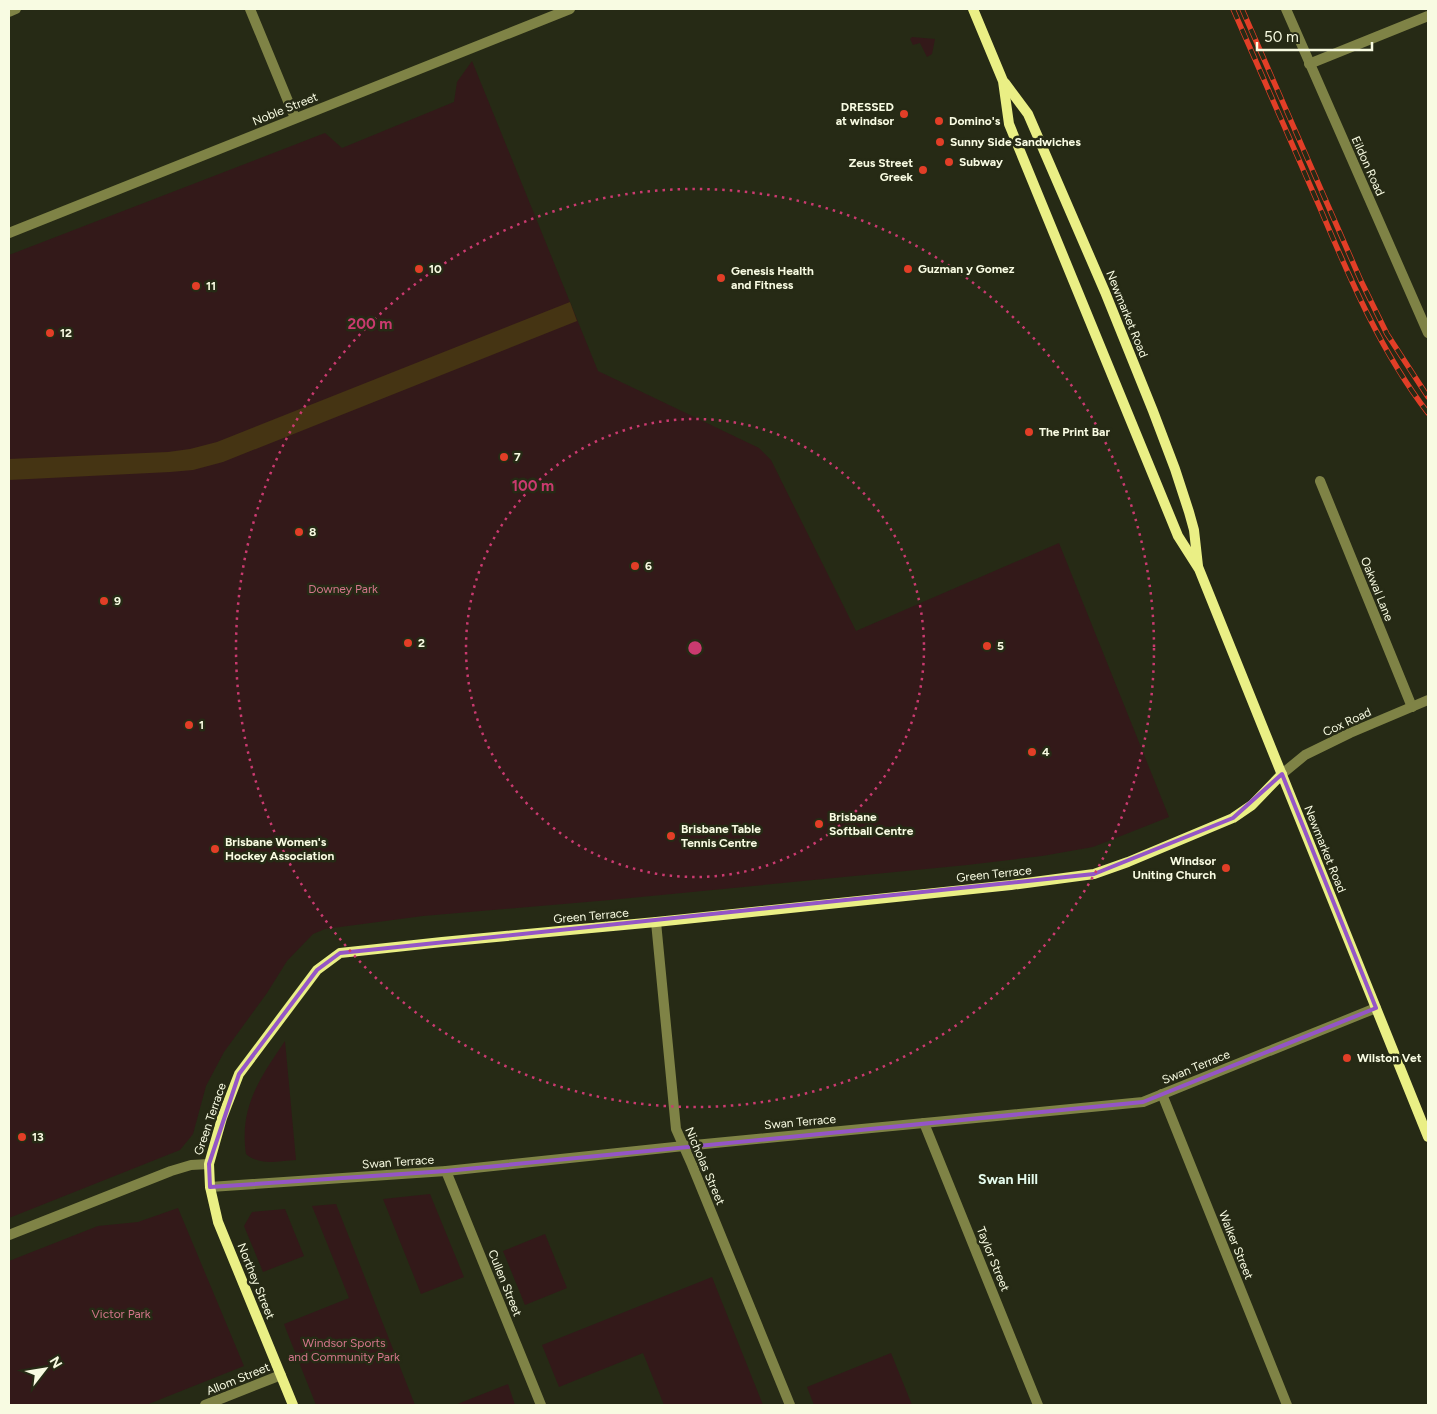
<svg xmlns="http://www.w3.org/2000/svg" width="1437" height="1414" font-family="Figtree,sans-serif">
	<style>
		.green { fill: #331919 }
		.water { fill: #453413 }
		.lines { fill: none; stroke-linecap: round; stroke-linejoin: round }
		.street { stroke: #7f8346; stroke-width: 10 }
		.secondary { stroke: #eaef85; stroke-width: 10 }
		.rail-casing { stroke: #e23e27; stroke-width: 5.5 }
		.rail { stroke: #262a15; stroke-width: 4; stroke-dasharray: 11; stroke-linecap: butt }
		.marked { fill: none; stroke: #9455c6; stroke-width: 4; stroke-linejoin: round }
		.ring { fill: none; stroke: #ca3a6f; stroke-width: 2.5; stroke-dasharray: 2.5 5 }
		.poi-dot { fill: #e23e27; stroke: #262a15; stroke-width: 2 }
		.labels { text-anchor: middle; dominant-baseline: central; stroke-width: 5; stroke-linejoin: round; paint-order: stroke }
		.poi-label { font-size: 12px; font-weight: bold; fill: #f8fbe2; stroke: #262a15; text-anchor: start }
		.street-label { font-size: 12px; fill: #f8fbe2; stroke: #262a15 }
		.park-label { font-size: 12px; fill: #d3768b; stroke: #262a15 }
		.neighbourhood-label { font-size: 14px; font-weight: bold; fill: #e4fbed; stroke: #262a15 }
		.centre { fill: #ca3a6f; stroke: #262a15; stroke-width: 2.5 }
		.ring-label { font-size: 15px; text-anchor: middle; font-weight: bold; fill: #ca3a6f; stroke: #262a15; stroke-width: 5; stroke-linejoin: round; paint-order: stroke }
	</style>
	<rect width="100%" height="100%" fill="#262a15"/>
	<!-- green -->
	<g class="green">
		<path d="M912,37L935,39L932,54L927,57L920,43L913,45L910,39Z"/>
		<path d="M472,61L598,371L759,448L771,460L856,631L1059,543L1169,817L1093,847L1042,856L967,865L610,900L423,916L325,929L313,934L287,961L267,993L224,1052L206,1086L193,1134L180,1150L9,1218V255L325,133L342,148L454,102L457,82Z"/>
		<path d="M285,1041L296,1160C279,1161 259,1166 246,1154C239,1107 260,1078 285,1041Z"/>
		<path d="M430,1194L464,1277L421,1294L383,1199Z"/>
		<path d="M336,1204L415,1405H316L287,1332L284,1324L349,1298L312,1206Z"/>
		<path d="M178,1208L244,1366L146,1405H9V1261L98,1226L138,1222Z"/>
		<path d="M285,1209L304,1256L263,1272L244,1226L252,1212Z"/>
		<path d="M545,1234L567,1288L525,1305L503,1251Z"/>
		<path d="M712,1277L763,1405H664L643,1353L559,1387L542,1345Z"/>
		<path d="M891,1353L912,1405H814L807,1387Z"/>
		<path d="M508,1384L515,1405H455Z"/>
	</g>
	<!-- water -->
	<path class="water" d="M570,302L577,321L223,462L193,470L170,472L9,480V459L168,452L190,449L217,442Z"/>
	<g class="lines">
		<!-- street -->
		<g class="street">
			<path d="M250,9L295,118"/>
			<path d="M1286,9L1428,333"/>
			<path d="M9,12L16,9"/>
			<path d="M1309,64L1428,16"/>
			<path d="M9,233L570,9"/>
			<path d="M1320,481L1412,707"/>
			<path d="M1282,774L1305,755L1350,733L1428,700"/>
			<path d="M656,922L676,1129L692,1165L790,1405"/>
			<path d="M1162,1094L1287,1405"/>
			<path d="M924,1123L1038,1405"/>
			<path d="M446,1171L541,1405"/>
			<path d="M210,1187L446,1171L684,1146L1143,1102L1376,1008"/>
			<path d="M9,1235L171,1171L191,1165L209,1164"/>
			<path d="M205,1405L281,1375"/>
		</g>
		<!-- secondary -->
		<g class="secondary">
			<path d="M973,9L1003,81L1009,124L1178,536L1199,569L1428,1137"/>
			<path d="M1005,83L1028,114L1105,292L1153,411L1175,469L1189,512L1194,530L1198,566"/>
			<path d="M293,1405L218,1222L210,1187L209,1164L222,1118L239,1074L317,970L340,953L442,942L656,922L1011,885L1094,874L1128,862L1233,818L1252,805L1282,774"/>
		</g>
		<defs>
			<g id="rail">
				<path d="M1233,9C1262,75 1291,142 1320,208C1350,279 1381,352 1428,413"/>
				<path d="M1242,9L1361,281L1387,334L1428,397"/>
			</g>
		</defs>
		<!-- rail casing -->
		<use href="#rail" class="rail-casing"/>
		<!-- rail -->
		<use href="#rail" class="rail"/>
	</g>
	<!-- marked area -->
	<path class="marked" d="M1282,774L1376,1008L1143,1102L446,1171L210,1187L209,1164L239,1074L317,970L340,953L1094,874L1233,818Z"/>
	<!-- distance rings -->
	<g class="ring">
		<circle cx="695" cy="648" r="229"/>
		<circle cx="695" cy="648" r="459"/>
	</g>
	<!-- markers -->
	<g class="poi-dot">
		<circle cx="904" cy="114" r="5"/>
		<circle cx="939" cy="121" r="5"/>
		<circle cx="940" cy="142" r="5"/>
		<circle cx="949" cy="162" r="5"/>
		<circle cx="923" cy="170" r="5"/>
		<circle cx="419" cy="269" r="5"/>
		<circle cx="908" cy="269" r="5"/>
		<circle cx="721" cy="278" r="5"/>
		<circle cx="196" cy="286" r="5"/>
		<circle cx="50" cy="333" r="5"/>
		<circle cx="1029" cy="432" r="5"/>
		<circle cx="504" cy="457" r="5"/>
		<circle cx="299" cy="532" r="5"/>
		<circle cx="635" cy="566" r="5"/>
		<circle cx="104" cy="601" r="5"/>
		<circle cx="408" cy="643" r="5"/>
		<circle cx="987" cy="646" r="5"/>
		<circle cx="189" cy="725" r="5"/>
		<circle cx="1032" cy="752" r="5"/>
		<circle cx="819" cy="824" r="5"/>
		<circle cx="671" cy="836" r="5"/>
		<circle cx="215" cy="849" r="5"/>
		<circle cx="1226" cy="868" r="5"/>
		<circle cx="1347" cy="1058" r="5"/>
		<circle cx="22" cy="1137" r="5"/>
	</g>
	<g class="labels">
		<!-- poi labels -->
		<g class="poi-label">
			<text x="894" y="107" text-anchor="end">DRESSED<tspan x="894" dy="14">at windsor</tspan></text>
			<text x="949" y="121">Domino's</text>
			<text x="950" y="142">Sunny Side Sandwiches</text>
			<text x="959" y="162">Subway</text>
			<text x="913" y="163" text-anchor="end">Zeus Street<tspan x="913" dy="14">Greek</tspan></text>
			<text x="429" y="269">10</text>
			<text x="918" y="269">Guzman y Gomez</text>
			<text x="731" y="271">Genesis Health<tspan x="731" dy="14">and Fitness</tspan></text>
			<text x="206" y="286">11</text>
			<text x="60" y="333">12</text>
			<text x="1039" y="432">The Print Bar</text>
			<text x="514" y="457">7</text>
			<text x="309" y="532">8</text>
			<text x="645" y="566">6</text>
			<text x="114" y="601">9</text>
			<text x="418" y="643">2</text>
			<text x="997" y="646">5</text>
			<text x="199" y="725">1</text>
			<text x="1042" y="752">4</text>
			<text x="829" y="817">Brisbane<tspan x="829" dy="14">Softball Centre</tspan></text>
			<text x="681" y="829">Brisbane Table<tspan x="681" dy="14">Tennis Centre</tspan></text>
			<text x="225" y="842">Brisbane Women's<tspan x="225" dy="14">Hockey Association</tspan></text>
			<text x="1216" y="861" text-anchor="end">Windsor<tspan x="1216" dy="14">Uniting Church</tspan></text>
			<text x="1357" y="1058">Wilston Vet</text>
			<text x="32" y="1137">13</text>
		</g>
		<!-- street labels -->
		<g class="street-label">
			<text transform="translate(285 109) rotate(-22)">Noble Street</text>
			<text transform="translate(1368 166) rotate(66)">Eildon Road</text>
			<text transform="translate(1127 314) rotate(68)">Newmarket Road</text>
			<text transform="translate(1377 589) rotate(68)">Oakwal Lane</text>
			<text transform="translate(1347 722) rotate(-25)">Cox Road</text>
			<text transform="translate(1325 849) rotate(68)">Newmarket Road</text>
			<text transform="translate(994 874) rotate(-6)">Green Terrace</text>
			<text transform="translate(591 916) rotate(-5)">Green Terrace</text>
			<text transform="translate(1196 1067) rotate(-22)">Swan Terrace</text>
			<text transform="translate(210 1119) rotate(-71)">Green Terrace</text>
			<text transform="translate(800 1122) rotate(-5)">Swan Terrace</text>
			<text transform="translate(398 1162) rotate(-4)">Swan Terrace</text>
			<text transform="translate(705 1166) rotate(67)">Nicholas Street</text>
			<text transform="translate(1236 1245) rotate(68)">Walker Street</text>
			<text transform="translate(993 1259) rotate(68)">Taylor Street</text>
			<text transform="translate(256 1281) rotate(68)">Northey Street</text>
			<text transform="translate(505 1283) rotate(68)">Cullen Street</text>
			<text transform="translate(238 1379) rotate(-22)">Allom Street</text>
		</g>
		<!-- park labels -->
		<g class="park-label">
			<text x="343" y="589">Downey Park</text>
			<text x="121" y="1314">Victor Park</text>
			<text x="344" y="1343">Windsor Sports<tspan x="344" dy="14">and Community Park</tspan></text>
		</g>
		<!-- neighbourhood labels -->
		<g class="neighbourhood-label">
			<text x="1008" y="1179">Swan Hill</text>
		</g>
	</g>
	<circle cx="695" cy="648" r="8" class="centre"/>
	<g class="ring-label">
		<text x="370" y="329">200 m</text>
		<text x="533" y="491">100 m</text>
	</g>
	<!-- border -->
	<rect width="1437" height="1414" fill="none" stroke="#f8fbe2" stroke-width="20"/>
	<!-- north arrow -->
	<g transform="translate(45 1369) rotate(59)" stroke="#262a15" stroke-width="4" paint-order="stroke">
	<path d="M0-4L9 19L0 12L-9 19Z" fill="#f8fbe2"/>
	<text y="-8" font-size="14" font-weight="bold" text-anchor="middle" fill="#f8fbe2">N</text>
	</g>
	<!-- scale -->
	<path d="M1257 42v8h115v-8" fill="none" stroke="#f8fbe2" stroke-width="2.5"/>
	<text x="1264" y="42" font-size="15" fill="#f8fbe2" stroke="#262a15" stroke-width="4" paint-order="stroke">50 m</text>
</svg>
